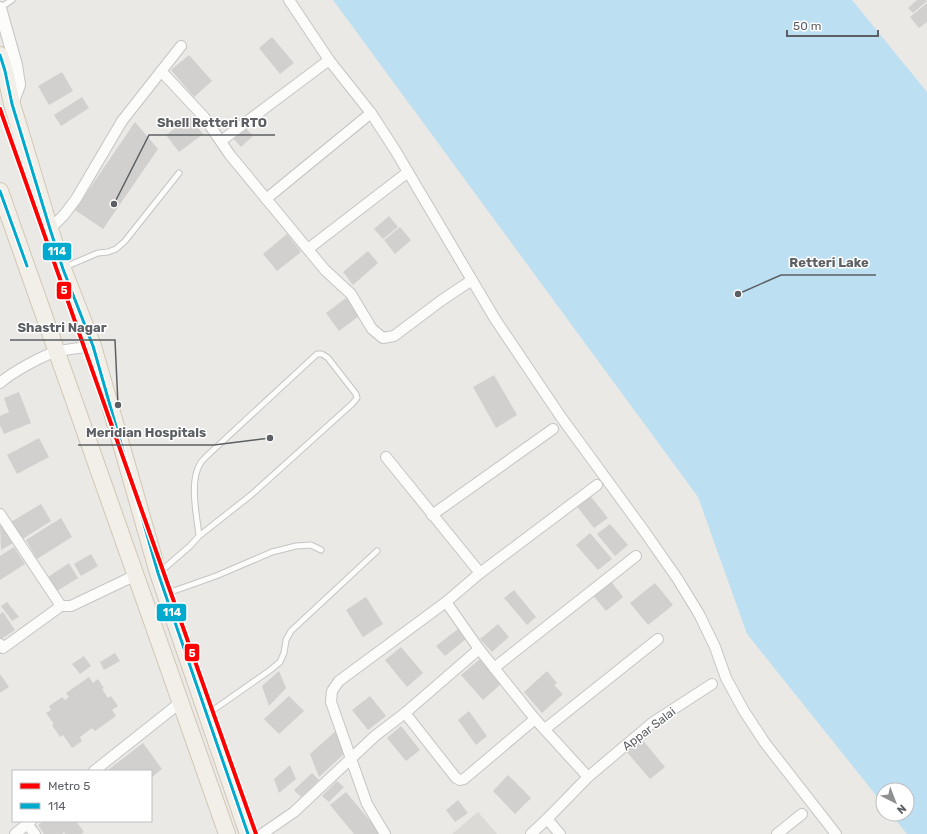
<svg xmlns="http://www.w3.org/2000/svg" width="927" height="834" font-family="Rubik,sans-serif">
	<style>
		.industrial { fill: #dcdad7 }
		.water { fill: #bddff2 }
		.building { fill: #d1d0ce }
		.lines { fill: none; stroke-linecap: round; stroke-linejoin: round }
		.service-casing { stroke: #c5c5c5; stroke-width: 7 }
		.minor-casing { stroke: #c5c5c5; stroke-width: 12 }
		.tertiary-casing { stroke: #c5c5c5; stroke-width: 14 }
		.primary-casing { stroke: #d1c7b5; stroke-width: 18 }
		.service { stroke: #fcfcfb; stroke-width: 5 }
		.minor { stroke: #fcfcfb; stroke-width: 10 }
		.tertiary { stroke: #fcfcfb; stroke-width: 12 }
		.primary { stroke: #f2efe8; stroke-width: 16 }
		.bus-1-casing { stroke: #fff; stroke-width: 6 }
		.bus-1 { stroke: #00a9ce; stroke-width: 3 }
		.metro-1-casing { stroke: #fff; stroke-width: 7 }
		.metro-1 { stroke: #f00; stroke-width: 4 }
		.labels { text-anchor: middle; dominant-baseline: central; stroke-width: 3; stroke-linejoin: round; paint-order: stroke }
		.street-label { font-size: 12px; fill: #5c5f63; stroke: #fff }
		.leader { fill: none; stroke: #5c5f63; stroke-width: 1.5 }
		.callout-dot { fill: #5c5f63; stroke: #fff; stroke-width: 1.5 }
		.callout-label { font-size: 13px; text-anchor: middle; font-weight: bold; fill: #5c5f63; stroke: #fff; stroke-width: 3; stroke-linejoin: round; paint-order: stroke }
		.line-badge { stroke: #fff; stroke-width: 1.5 }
		.badge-label { font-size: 11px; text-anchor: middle; font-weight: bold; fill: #fff }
	</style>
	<rect width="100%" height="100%" fill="#ebe9e5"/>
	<!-- industrial -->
	<path class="industrial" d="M478,812L497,834H452Z"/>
	<!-- water -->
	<path class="water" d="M333,0H852L927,92V834H907L891,814H907V790H883V804L747,634L698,497Z"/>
	<!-- building -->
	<g class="building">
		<path d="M917,0H925L927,1L913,13L908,8Z"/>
		<path d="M927,3V22L919,28L910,17Z"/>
		<path d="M272,37L294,63L280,74L259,48Z"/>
		<path d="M189,55L212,81L194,97L171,70Z"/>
		<path d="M62,72L73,91L49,105L38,86Z"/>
		<path d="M82,97L89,108L61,126L54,115Z"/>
		<path d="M190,117L203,134L179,152L166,135Z"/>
		<path d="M135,122L158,149L103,229L75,210Z"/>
		<path d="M244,126L253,136L241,147L232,137Z"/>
		<path d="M389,216L398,227L383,239L374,229Z"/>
		<path d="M400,227L411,240L395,254L384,240Z"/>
		<path d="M287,234L301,252L277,271L263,254Z"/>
		<path d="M368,251L378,263L353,285L343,272Z"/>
		<path d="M346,298L359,316L339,331L326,313Z"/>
		<path d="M494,375L517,415L496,428L473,387Z"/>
		<path d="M19,392L31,423L4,434L0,425V416L9,412L4,398Z"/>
		<path d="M39,438L49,457L17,474L7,455Z"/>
		<path d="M588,493L608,518L594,528L575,504Z"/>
		<path d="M41,504L51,521L21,540L11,522Z"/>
		<path d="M61,518L72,537L37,559L26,540Z"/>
		<path d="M610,524L628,545L615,556L597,534Z"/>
		<path d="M2,525L13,543L1,550L0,526Z"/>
		<path d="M590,533L612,559L598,570L576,545Z"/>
		<path d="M14,547L25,564L0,580V556Z"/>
		<path d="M91,554L98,566L81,576L74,564Z"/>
		<path d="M69,563L78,578L57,591L48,577Z"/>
		<path d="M610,580L623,597L606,611L592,594Z"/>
		<path d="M655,583L673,605L648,625L630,603Z"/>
		<path d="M514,590L536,617L527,625L504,598Z"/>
		<path d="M366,597L383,624L363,637L346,610Z"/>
		<path d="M7,602L19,617L12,621L1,606Z"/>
		<path d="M3,612L15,630L0,640V614Z"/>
		<path d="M498,624L509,637L492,652L480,639Z"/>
		<path d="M458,629L466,639L445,656L436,646Z"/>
		<path d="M401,647L423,673L407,687L385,660Z"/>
		<path d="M115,653L120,661L104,670L100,662Z"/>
		<path d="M84,656L91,666L80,674L72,664Z"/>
		<path d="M480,659L501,684L483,700L461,675Z"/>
		<path d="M279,671L286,688L269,706L262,686Z"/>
		<path d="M547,671L557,683L554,685L563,694L542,713L524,692Z"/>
		<path d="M0,674L9,687L0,693Z"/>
		<path d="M89,677L93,683L98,679L104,688L102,689L108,698L111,696L118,706L112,710L116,716L95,731L92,728L80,737L82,741L72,748L63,735L60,737L52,725L54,724L46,713L51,710L49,706L62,697L65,700L69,697L66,693Z"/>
		<path d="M289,696L304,711L279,734L264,719Z"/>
		<path d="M370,696L386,716L368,730L352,710Z"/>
		<path d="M469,711L487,736L476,745L458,720Z"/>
		<path d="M401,726L420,750L406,761L387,738Z"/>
		<path d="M338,729L344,754L319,777L310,754Z"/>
		<path d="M640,737L665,767L650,779L625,750Z"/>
		<path d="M143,743L162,769L151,778V771H109L108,770Z"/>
		<path d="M290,765L296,779L279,793L274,779Z"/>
		<path d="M312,773L319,780L301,797L294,790Z"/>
		<path d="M508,775L531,798L515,814L493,791Z"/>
		<path d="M337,781L344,787L329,802L322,796Z"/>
		<path d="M346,792L381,834H354L330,805Z"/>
		<path d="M458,800L468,813L455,822L446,810Z"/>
		<path d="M44,821H76L84,832L81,834H65L64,832L62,834H44L38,825Z"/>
	</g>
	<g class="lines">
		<defs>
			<g id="service">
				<path d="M0,8L12,0"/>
				<path d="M65,267L98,253L108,252L116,249L125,241L179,173"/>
				<path d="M160,572L190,546L199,536C197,516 189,482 200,464C202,460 207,456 210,453L317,354H322L328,358L356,394L357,398L352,404L251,495L199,536"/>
				<path d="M168,593L216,576L272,552L296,546L311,545L321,550"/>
				<path d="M209,713L269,671L280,662L284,653L286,640L291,631L377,551"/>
			</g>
			<g id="minor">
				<path d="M289,0L329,60L371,113L395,150L495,319L561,417L642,528L677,578L699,614L715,647L726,678L744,711L765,743L836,834"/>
				<path d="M161,71L204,117L230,155L325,270L351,294L372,329L383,338L394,336L442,300L472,280"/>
				<path d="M221,141L329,60"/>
				<path d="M266,199L371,113"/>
				<path d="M50,229L64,215L76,199L122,121L181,46"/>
				<path d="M308,249L408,172"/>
				<path d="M0,383C11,373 43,355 58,351C69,349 81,348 93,346"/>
				<path d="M386,457L480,573"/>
				<path d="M0,514L61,606L3,648L0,644"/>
				<path d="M432,515L553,429"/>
				<path d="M61,606H71L136,575"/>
				<path d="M494,668L636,556"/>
				<path d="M405,713L456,778L460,780L464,779L535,719"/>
				<path d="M545,729L658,639"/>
				<path d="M94,771L181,702"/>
				<path d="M588,777L535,719L479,649L446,602L480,573L597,485"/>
				<path d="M27,824L35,834"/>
				<path d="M15,834L31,821"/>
				<path d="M262,834L294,812L375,736L405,713L479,649"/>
				<path d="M385,834L367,804L331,702L332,691L339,681L446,602"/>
				<path d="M531,834L547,819"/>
				<path d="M560,834L547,819L588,777L652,723L712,684"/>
				<path d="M777,834L802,814"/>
			</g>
			<path id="tertiary" d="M0,8L16,65L19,85L12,104"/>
			<g id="primary">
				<path d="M0,55L5,71L12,104L50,229L63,269L93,346L158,573L248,834"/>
				<path d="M0,191L227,834"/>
			</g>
		</defs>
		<!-- service casing -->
		<use href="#service" class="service-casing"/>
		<!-- minor casing -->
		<use href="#minor" class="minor-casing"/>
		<!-- tertiary casing -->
		<use href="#tertiary" class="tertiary-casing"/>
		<!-- primary casing -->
		<use href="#primary" class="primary-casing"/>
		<!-- service -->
		<use href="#service" class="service"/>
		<!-- minor -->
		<use href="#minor" class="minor"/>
		<!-- tertiary -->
		<use href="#tertiary" class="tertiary"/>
		<!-- primary -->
		<use href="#primary" class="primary"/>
		<defs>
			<g id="bus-1">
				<path d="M0,55L5,71L12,104L50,229L63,269L93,346L158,573L248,834"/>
				<path d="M0,191L27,266"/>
			</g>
		</defs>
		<!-- bus-1 casing -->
		<use href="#bus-1" class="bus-1-casing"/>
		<!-- bus-1 -->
		<use href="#bus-1" class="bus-1"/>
		<defs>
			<path id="metro-1" d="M0,109L256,834"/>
		</defs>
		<!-- metro-1 casing -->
		<use href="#metro-1" class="metro-1-casing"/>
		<!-- metro-1 -->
		<use href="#metro-1" class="metro-1"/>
	</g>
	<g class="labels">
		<!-- street labels -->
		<g class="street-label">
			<text transform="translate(649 729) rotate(-37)">Appar Salai</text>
		</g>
	</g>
	<!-- callouts -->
	<path class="leader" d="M114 204L149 135H275M738 294L781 275H876M118 405L115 340H10M270 438L214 445H78"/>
	<g class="callout-dot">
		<circle cx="114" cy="204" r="4"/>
		<circle cx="738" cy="294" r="4"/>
		<circle cx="118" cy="405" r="4"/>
		<circle cx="270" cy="438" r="4"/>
	</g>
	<g class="callout-label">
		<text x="212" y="127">Shell Retteri RTO</text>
		<text x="829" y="267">Retteri Lake</text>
		<text x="62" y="332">Shastri Nagar</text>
		<text x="146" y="437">Meridian Hospitals</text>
	</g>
	<g class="line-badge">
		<rect x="42" y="242" width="30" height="19" rx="4" fill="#00a9ce"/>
		<rect x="56" y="281" width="16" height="19" rx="4" fill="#f00"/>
		<rect x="156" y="603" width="31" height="19" rx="4" fill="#00a9ce"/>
		<rect x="184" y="643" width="16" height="19" rx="4" fill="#f00"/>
	</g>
	<g class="badge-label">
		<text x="57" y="255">114</text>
		<text x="64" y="294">5</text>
		<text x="172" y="616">114</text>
		<text x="192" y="657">5</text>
	</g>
	<!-- legend -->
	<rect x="12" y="770" width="140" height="52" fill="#ffffff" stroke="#bebfc1"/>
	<rect x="20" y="783" width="20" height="6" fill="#ff0000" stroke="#bebfc1"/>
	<text x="48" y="790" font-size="12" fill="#5c5f63">Metro 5</text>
	<rect x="20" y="803" width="20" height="6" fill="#00a9ce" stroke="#bebfc1"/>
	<text x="48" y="810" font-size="12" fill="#5c5f63">114</text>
	<!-- north arrow -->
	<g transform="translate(895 802) rotate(138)"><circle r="19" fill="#ffffff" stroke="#bebfc1"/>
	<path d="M0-3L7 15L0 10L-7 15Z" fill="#8e8f90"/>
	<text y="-6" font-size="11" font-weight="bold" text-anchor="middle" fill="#5c5f63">N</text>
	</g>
	<!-- scale -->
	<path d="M787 30v6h91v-6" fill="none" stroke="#5c5f63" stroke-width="2"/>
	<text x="793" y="30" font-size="12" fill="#5c5f63" stroke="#ffffff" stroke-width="3" paint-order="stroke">50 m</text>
</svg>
